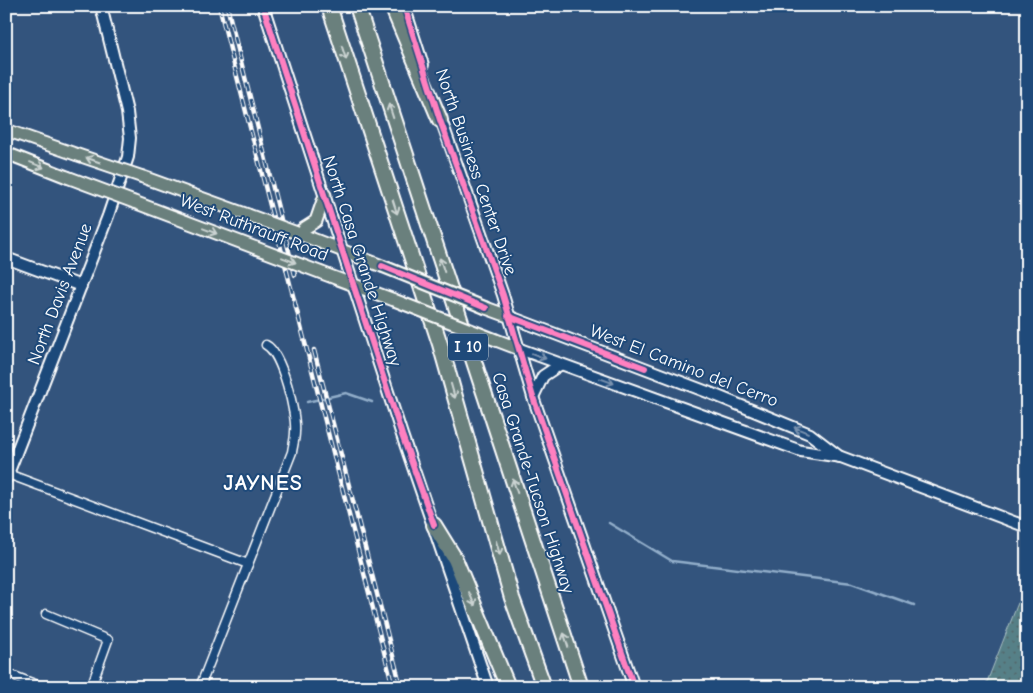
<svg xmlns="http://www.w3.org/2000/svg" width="1033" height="693" font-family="'Comic Neue',sans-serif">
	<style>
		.grass { fill: url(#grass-dots); stroke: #abc0c3 }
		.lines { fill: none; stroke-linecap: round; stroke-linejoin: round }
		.stream { stroke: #92aeca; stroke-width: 2.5 }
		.street-casing { stroke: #fff; stroke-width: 11 }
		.secondary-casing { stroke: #fff; stroke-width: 14 }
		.primary-casing { stroke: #fff; stroke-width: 15 }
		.highway-casing { stroke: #fff; stroke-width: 18 }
		.street { stroke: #1f4a7a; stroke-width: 8 }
		.secondary { stroke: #1f4a7a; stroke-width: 10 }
		.primary { stroke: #6a807d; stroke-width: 11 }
		.highway { stroke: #6a807d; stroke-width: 14 }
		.rail-casing { stroke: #fff; stroke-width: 4.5 }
		.rail { stroke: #1f4a7a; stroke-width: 2.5; stroke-dasharray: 8; stroke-linecap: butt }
		.primary-bridge-casing { stroke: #fff; stroke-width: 15; stroke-linecap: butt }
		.primary-bridge { stroke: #6a807d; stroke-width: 11 }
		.cycleway-casing { stroke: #1f4a7a; stroke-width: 9 }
		.cycleway { stroke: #ff80c0; stroke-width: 6 }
		.oneway { stroke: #cbd3d2 }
		.oneway2 { stroke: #7992af }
		.labels { text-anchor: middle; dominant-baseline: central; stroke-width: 4; stroke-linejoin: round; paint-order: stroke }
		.shield { fill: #1f4a7a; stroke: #bcc9d7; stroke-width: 1 }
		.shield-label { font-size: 16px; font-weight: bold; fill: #fff }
		.street-label { font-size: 18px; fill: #fff; stroke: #1f4a7a }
		.district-label { font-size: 22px; font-weight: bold; letter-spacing: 1px; fill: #fff; stroke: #1f4a7a }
	</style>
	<defs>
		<pattern id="grass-dots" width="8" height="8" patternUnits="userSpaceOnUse" patternTransform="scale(1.25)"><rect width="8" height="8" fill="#578087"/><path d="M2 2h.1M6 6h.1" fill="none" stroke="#52666a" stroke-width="1.8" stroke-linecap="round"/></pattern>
	</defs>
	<rect width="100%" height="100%" fill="#33547d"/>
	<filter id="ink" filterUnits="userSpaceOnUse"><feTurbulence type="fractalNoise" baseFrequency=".02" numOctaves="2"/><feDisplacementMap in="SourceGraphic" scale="10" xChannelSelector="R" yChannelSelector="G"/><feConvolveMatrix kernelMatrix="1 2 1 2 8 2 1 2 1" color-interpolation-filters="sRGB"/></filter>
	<g filter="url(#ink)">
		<!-- grass -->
		<path class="grass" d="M1027,580V687H985Z"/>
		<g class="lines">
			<!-- stream -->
			<g class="stream">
				<path d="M307,402L346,393L372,402"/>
				<path d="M609,523L672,561L852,583L914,605"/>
			</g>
			<defs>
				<g id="street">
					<path d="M8,474L248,564"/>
					<path d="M46,614L108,640L91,687"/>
					<path d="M6,673L42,687"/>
					<path d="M200,687L292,452C293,445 295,439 295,432C297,415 282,353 266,345"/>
				</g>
				<g id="secondary">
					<path d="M263,6L402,435L488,687"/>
					<path d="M404,6L423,65"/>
					<path d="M439,114L503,295L533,397L634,687"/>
					<path d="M6,258L81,286"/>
					<path d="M508,316L710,393L810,434L840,457"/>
					<path d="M517,348L801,451L841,457L1027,527"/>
					<path d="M533,397L543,376L561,364"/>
					<path d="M6,479L108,216L128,157L130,138L127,112L101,6"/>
				</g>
				<g id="primary">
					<path d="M6,130L75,154"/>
					<path d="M6,153L67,177"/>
					<path d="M143,177L248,215"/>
					<path d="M134,202L256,248"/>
					<path d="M297,233L382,266"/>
					<path d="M297,233L316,221L325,195"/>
					<path d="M322,273L394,300"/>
					<path d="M486,308L508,316"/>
					<path d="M496,340L517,348"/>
				</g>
				<g id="highway">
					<path d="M329,6L440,344L512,598L544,687"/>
					<path d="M357,6L581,687"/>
					<path d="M392,6L440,120"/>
					<path d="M434,525L455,559L508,687"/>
				</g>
			</defs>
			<!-- street casing -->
			<use href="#street" class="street-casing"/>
			<!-- secondary casing -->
			<use href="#secondary" class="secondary-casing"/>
			<!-- primary casing -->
			<use href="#primary" class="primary-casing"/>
			<!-- highway casing -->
			<use href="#highway" class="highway-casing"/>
			<!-- street -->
			<use href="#street" class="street"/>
			<!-- secondary -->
			<use href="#secondary" class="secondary"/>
			<!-- primary -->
			<use href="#primary" class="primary"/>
			<!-- highway -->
			<use href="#highway" class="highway"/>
			<defs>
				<g id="rail">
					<path d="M219,6L393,687"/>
					<path d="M227,6L295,275"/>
					<path d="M314,350L401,687"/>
				</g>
			</defs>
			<!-- rail casing -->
			<use href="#rail" class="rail-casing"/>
			<!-- rail -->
			<use href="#rail" class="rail"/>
			<defs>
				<g id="primary-bridge">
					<path d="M75,154L143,177"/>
					<path d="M67,177L134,202"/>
					<path d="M248,215L297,233"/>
					<path d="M256,248L322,273"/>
					<path d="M382,266L486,308"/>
					<path d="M394,300L496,340"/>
				</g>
			</defs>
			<!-- primary-bridge casing -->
			<use href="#primary-bridge" class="primary-bridge-casing"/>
			<!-- primary-bridge -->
			<use href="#primary-bridge" class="primary-bridge"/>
			<defs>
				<g id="cycleway">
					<path d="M263,6L402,435L434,525"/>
					<path d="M404,6L440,120L503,295L533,397L634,687"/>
					<path d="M382,266L486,308"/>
					<path d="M508,316L645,368"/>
				</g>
			</defs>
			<!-- cycleway casing -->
			<use href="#cycleway" class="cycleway-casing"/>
			<!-- cycleway -->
			<use href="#cycleway" class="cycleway"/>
		</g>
		<!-- one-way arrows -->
		<defs><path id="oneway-shaft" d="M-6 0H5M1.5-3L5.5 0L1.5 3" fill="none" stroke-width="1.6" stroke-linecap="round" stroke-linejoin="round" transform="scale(1.25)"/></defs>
		<g class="oneway">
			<use href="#oneway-shaft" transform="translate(344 53) rotate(72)"/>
			<use href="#oneway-shaft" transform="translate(391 111) rotate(-108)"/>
			<use href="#oneway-shaft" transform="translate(93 160) rotate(-161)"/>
			<use href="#oneway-shaft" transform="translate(37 165) rotate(22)"/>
			<use href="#oneway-shaft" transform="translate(395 207) rotate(72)"/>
			<use href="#oneway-shaft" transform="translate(210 231) rotate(21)"/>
			<use href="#oneway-shaft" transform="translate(289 260) rotate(21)"/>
			<use href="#oneway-shaft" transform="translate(442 265) rotate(-108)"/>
			<use href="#oneway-shaft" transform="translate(453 391) rotate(74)"/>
			<use href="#oneway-shaft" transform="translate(515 486) rotate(-108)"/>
			<use href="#oneway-shaft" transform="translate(498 548) rotate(74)"/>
			<use href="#oneway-shaft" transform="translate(472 599) rotate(67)"/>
			<use href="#oneway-shaft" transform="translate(566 640) rotate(-108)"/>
		</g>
		<g class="oneway2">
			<use href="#oneway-shaft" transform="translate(539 356) rotate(21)"/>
			<use href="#oneway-shaft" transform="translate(607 381) rotate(20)"/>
			<use href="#oneway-shaft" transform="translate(801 430) rotate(-158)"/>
		</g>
	</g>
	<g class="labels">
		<!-- shield labels -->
		<rect class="shield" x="448" y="333.5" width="40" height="27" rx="4"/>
		<g class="shield-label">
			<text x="468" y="347">I 10</text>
		</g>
		<!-- street labels -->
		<g class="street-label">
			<text transform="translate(476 172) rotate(71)">North Business Center Drive</text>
			<text transform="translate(254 228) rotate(21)">West Ruthrauff Road</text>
			<text transform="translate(362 261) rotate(72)">North Casa Grande Highway</text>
			<text transform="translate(60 294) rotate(-69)">North Davis Avenue</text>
			<text transform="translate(684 366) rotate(21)">West El Camino del Cerro</text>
			<text transform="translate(533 483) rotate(72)">Casa Grande-Tucson Highway</text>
		</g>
		<!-- district labels -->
		<g class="district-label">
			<text x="263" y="483">JAYNES</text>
		</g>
	</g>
	<!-- margin -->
	<rect width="1033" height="693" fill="none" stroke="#1f4a7a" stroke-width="25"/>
	<rect x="12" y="12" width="1008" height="668" fill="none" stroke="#fff" stroke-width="2" filter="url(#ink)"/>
</svg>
